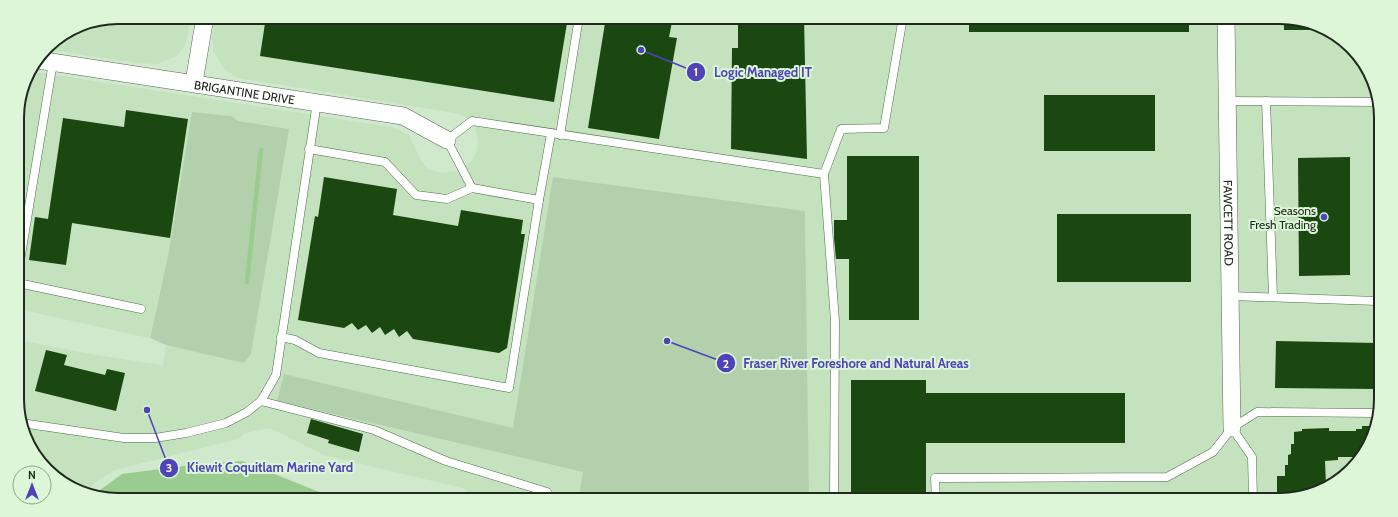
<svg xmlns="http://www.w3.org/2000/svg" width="1398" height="517" font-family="Cabin,sans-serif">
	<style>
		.built { fill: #c4e2be }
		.green { fill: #b1d0ab }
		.water { fill: #9acc8f }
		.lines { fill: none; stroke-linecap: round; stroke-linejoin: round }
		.stream { stroke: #9acc8f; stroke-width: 4.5 }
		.building { fill: #1a4810 }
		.service-casing { stroke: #54694f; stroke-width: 9 }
		.minor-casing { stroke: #54694f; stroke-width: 18 }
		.service { stroke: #fff; stroke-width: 8 }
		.minor { stroke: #fff; stroke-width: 17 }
		.poi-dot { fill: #4f43ba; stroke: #ddf6d8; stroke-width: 1.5 }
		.labels { text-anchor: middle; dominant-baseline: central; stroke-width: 4; stroke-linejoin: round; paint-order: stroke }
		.street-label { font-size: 12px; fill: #20291e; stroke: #ddf6d8 }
		.poi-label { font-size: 12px; fill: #20291e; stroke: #ddf6d8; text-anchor: end }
		.rim { fill: none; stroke: #20291e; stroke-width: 2 }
		.leader { fill: none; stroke: #4f43ba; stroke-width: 1.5 }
		.callout-dot { fill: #4f43ba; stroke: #ddf6d8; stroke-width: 1.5 }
		.mark-label { font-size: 12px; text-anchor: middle; font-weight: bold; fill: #fff }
		.callout-label { font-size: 13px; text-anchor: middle; font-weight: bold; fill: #4f43ba; stroke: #ddf6d8; stroke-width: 4; stroke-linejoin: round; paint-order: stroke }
	</style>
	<rect width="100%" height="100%" fill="#d0e8cb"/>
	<!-- built -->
	<g class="built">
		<path d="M118,17H191L186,43L181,51L176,56L158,64L136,63L46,49L51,42L79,25Z"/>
		<path d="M216,17H1280L1312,22L1356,52L1380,104L1376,431L1342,479L1287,500H809L805,211L553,177L513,428L284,374L277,401L583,472L578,500H480L462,488L324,455L270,428L245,433L238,439L115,470L95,482L85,495L42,465L19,419L18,340L96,355L163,365L166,345L199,352L289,129L238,121L231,116L192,112L169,251L149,338L18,309L17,111L29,71L391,127L409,135L421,160L428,168L439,173L459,171L471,162L477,150L478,142L475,128L465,116L455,113L238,78L226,70L214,53L212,38Z"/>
	</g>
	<!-- green -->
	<g class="green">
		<path d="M192,112L231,116L238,121L289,129L251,354L244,363L166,345L150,338L169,251Z"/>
		<path d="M553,177L805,211L809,500H578L583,472L277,401L284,374L513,428Z"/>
	</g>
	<!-- water -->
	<path class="water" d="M242,461L339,500H118L92,496L122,474L191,465Z"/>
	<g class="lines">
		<!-- stream -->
		<path class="stream" d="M247,282L261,150"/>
	</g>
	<!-- building -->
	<g class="building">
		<path d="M266,17H568L554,102L260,56Z"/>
		<path d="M606,17H673L669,37L677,38L659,139L588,128Z"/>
		<path d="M738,17H804L807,159L731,149L732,48H738Z"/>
		<rect x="969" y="17" width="220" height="15"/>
		<path d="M1284,18L1312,22L1317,26V30H1284Z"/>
		<rect x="1044" y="95" width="111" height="56"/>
		<path d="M126,110L188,119L170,238L72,223L66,265L29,260L35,217L48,219L63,118L124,127Z"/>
		<path d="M847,156H919V320H849V259H836L834,238V220H847Z"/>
		<path d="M1350,157V275L1299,276L1298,158Z"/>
		<path d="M324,177L397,189L393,215L458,226L461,210L523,220L521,234H525L507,348L499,353L413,339L407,331L399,337L394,329L385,335L380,327L372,333L366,325L358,330L352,323L344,328L298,320L315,216L318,217Z"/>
		<rect x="1057" y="214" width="134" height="68"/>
		<path d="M1276,341L1377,343L1376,389L1275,388Z"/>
		<path d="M46,350L67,355L64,365L105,375L107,369L125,373L116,411L35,391Z"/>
		<path d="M851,380H926V393H1125V443H926V500H851Z"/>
		<path d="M311,419L363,434L359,452L328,443L329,440L307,433Z"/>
		<path d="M1362,426H1376V431L1358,457H1338V460L1325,461L1326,485L1287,500H1277V476H1285V465H1288V455L1291,454V444H1294V432L1302,431V429L1329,428V431H1356V429H1362Z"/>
	</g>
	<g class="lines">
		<defs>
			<g id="service">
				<path d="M1378,100L1379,159"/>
				<path d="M1227,101L1378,102"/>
				<path d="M1266,101L1273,297"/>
				<path d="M17,128L25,81"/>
				<path d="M560,135L579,17"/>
				<path d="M309,149L385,162L416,195L447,199L472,188L539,200L551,134"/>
				<path d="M824,174L841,129L884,128L903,17"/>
				<path d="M472,188L447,140L472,121L824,174L835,321L834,500"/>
				<path d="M18,273L53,62"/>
				<path d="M18,283L141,309"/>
				<path d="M1230,296L1377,301"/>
				<path d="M281,337L295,340L319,353L509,388L539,200"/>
				<path d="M261,401L374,430L446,461L547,492"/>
				<path d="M21,423L124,438H155L186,433L226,423L247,412L261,401L276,375L317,102"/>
				<path d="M1232,428L1252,457L1253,500"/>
				<path d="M936,500L935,478L1167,477L1213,452L1232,428L1257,412L1376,413"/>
			</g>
			<g id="minor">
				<path id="s1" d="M1226,17L1232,428"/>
				<path id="s2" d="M38,60L403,116L447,140"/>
				<path d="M194,82L205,17"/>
			</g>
		</defs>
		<!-- service casing -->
		<use href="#service" class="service-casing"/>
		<!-- minor casing -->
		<use href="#minor" class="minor-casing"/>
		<!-- service -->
		<use href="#service" class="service"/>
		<!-- minor -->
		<use href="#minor" class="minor"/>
	</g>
	<!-- markers -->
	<circle class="poi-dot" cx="1324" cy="217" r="4"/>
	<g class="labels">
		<!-- street labels -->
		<g class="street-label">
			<text stroke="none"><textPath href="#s2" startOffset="209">BRIGANTINE DRIVE</textPath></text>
			<text stroke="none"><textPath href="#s1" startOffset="206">FAWCETT ROAD</textPath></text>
		</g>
		<!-- poi labels -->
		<g class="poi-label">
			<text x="1316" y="210">Seasons<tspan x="1316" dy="14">Fresh Trading</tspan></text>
		</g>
	</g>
	<!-- crop -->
	<path d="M0 0H1398V517H0ZM118 24H1280A94 94 0 0 1 1374 118V399A94 94 0 0 1 1280 493H118A94 94 0 0 1 24 399V118A94 94 0 0 1 118 24Z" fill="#ddf6d8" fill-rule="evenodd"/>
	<path class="rim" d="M118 24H1280A94 94 0 0 1 1374 118V399A94 94 0 0 1 1280 493H118A94 94 0 0 1 24 399V118A94 94 0 0 1 118 24Z"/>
	<!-- callouts -->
	<path class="leader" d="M641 50L696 72M667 341L726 363M147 410L169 468"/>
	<g class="callout-dot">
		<circle cx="641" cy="50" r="4"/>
		<circle cx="667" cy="341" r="4"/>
		<circle cx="147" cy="410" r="4"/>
		<circle cx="696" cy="72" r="10"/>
		<circle cx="726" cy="363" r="10"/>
		<circle cx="169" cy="468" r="10"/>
	</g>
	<g class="mark-label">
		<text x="696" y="76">1</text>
		<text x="726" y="368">2</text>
		<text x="169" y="472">3</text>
	</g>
	<g class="callout-label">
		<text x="763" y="77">Logic Managed IT</text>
		<text x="856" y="368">Fraser River Foreshore and Natural Areas</text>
		<text x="270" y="472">Kiewit Coquitlam Marine Yard</text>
	</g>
	<!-- north arrow -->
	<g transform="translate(32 485)"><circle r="19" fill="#ddf6d8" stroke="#91a48e"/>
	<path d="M0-3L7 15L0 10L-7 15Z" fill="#4f43ba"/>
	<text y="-6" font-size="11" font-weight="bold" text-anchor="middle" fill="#20291e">N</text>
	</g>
</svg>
